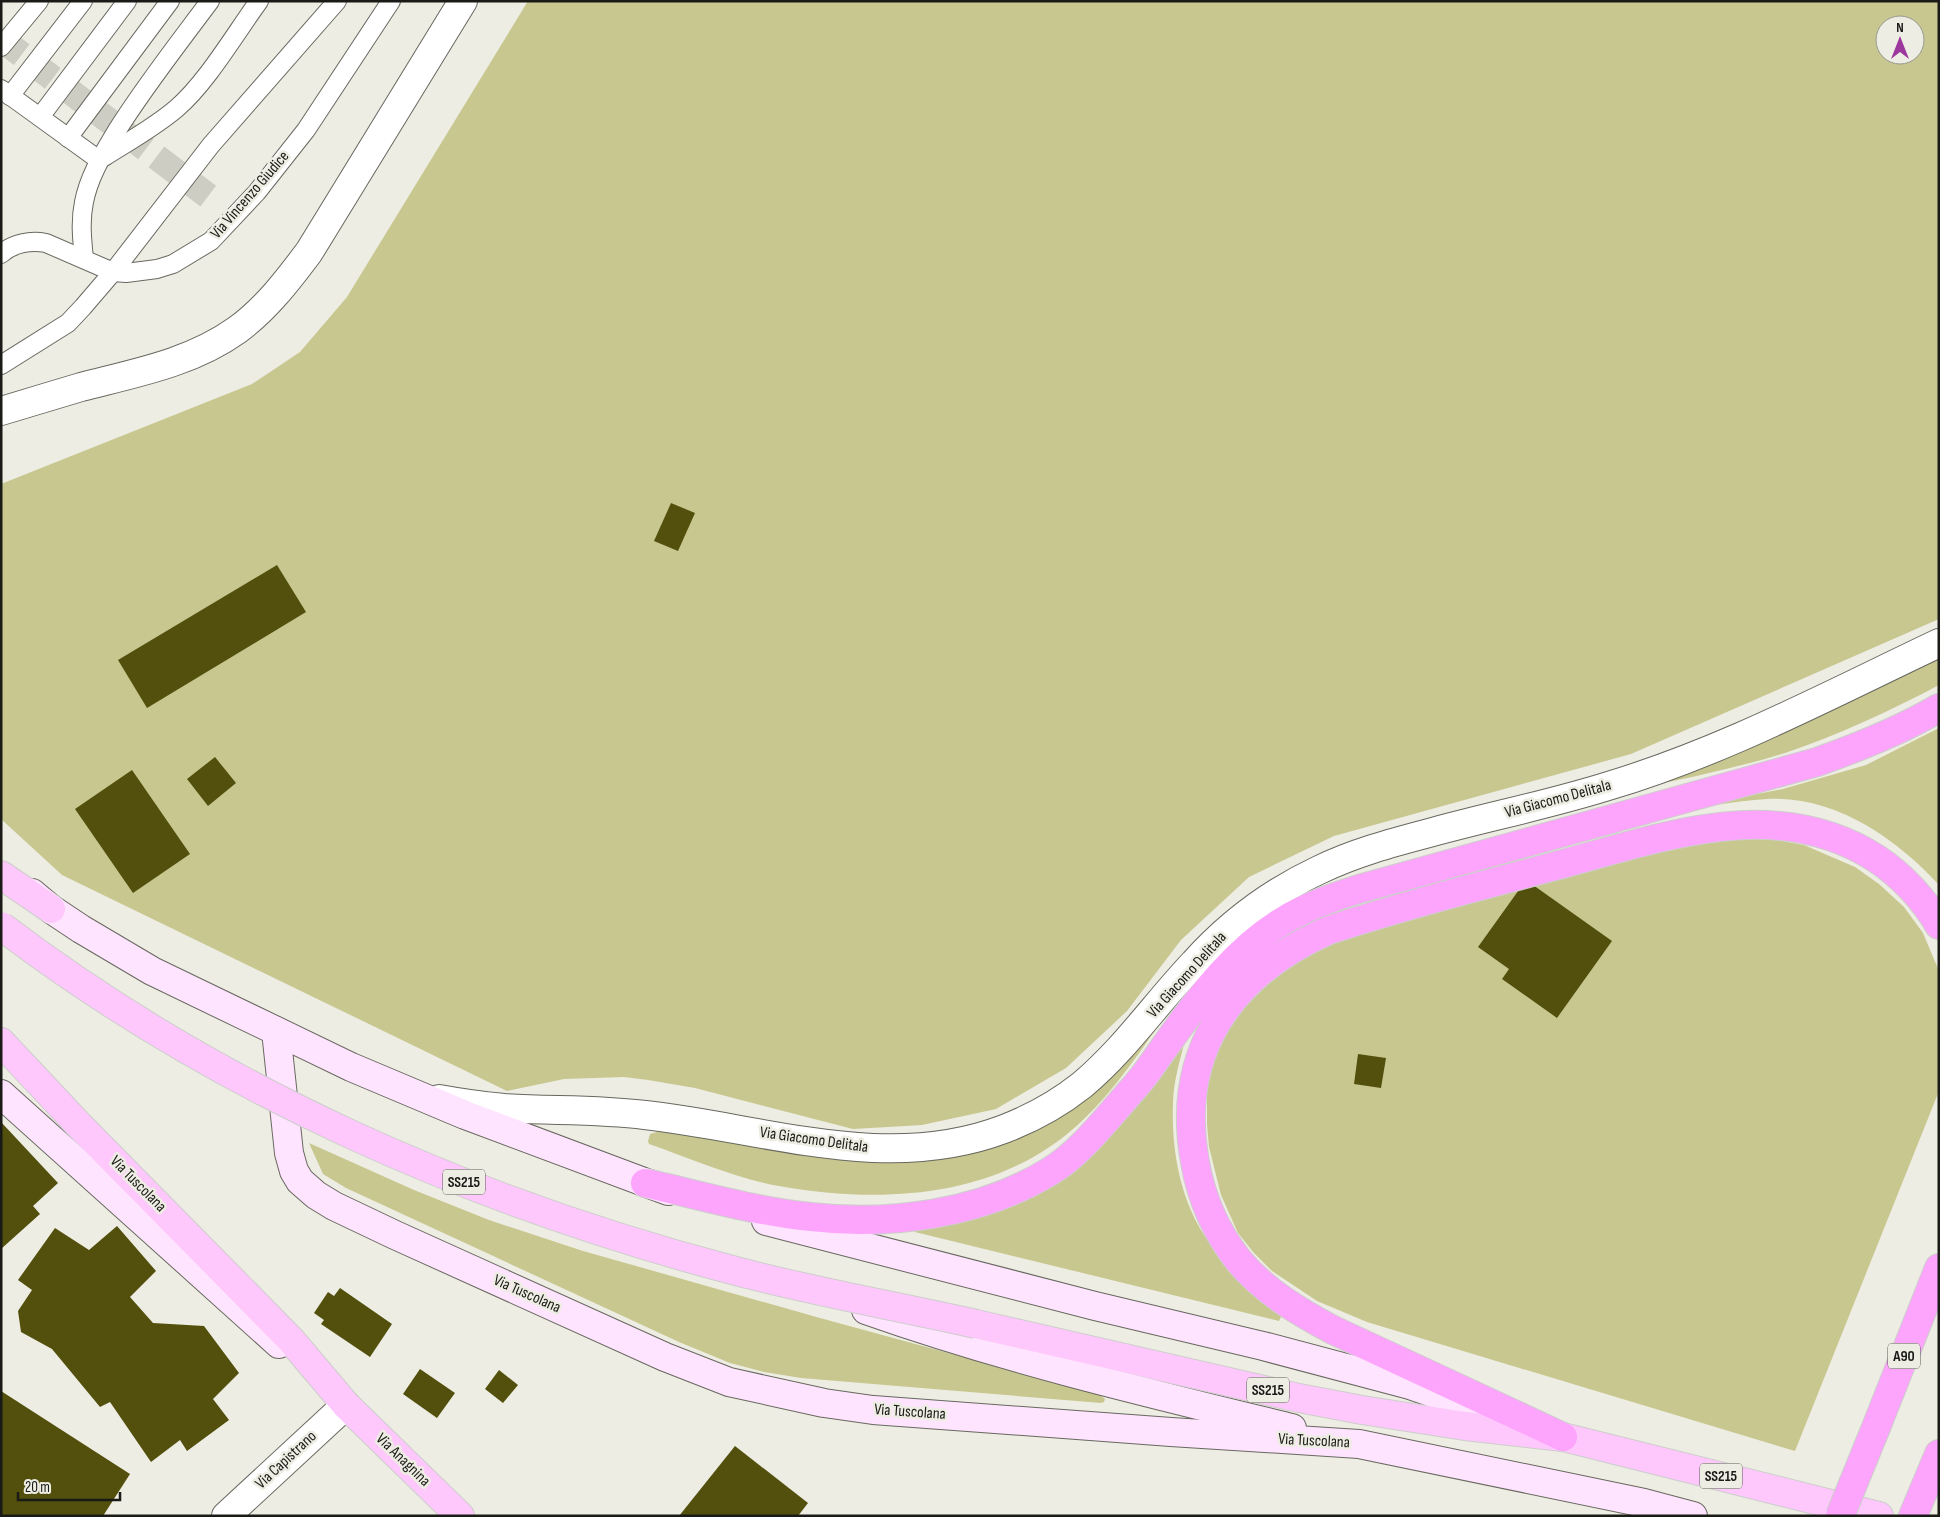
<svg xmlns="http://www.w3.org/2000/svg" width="1940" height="1517" font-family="'Sofia Sans Condensed',sans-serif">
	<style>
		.green { fill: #c8c78f; fill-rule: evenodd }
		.building { fill: #52500c }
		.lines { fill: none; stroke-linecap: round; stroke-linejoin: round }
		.pedestrian-tunnel { stroke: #cdcdc4; stroke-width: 26; stroke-dasharray: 26 13; stroke-linecap: butt }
		.service-casing { stroke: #686860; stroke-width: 20 }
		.minor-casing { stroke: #686860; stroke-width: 30 }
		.tertiary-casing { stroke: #686860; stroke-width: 30 }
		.secondary-casing { stroke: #686860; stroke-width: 30 }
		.primary-casing { stroke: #cdcdcc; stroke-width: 30 }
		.motorway-casing { stroke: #cdcdcc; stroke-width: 30 }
		.service { stroke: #fff; stroke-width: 18 }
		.minor { stroke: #fff; stroke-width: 28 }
		.tertiary { stroke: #fff; stroke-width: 28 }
		.secondary { stroke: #fee4fe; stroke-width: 28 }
		.primary { stroke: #fec8fd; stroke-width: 28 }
		.motorway { stroke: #fda4fc; stroke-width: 28 }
		.primary-bridge-casing { stroke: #cdcdcc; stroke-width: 30; stroke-linecap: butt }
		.motorway-bridge-casing { stroke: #cdcdcc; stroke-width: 30; stroke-linecap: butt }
		.primary-bridge { stroke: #fec8fd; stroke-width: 28 }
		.motorway-bridge { stroke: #fda4fc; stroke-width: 28 }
		.labels { text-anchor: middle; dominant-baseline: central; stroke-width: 5; stroke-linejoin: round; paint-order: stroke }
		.shield { fill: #edede3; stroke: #595954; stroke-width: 1 }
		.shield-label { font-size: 15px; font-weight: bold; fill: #1a1a16 }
		.street-label { font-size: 16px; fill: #1a1a16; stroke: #edede3 }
	</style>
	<rect width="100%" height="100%" fill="#edede3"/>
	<!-- green -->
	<g class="green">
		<path d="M528,1H1939V619L1631,754L1334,836L1249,877L1181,940L1127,1011L1066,1068L996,1109L922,1125L853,1129L695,1088L648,1080L624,1077L564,1079L507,1091L62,875L1,819V484L252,384L300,352L347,297ZM1885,25H1915V55H1885Z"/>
		<path d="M1939,654V685C1890,711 1838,735 1785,753C1737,768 1686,778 1637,789Z"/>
		<path d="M1939,728V885C1896,838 1834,795 1767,799C1734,801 1699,808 1666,812L1783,789L1866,765Z"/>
		<path d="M1746,838L1777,840L1804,845L1855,867L1879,884L1904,907L1923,933L1939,971V1091L1795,1451L1367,1322L1317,1301L1272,1271L1254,1253L1238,1233L1221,1195L1209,1147L1207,1124V1088L1214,1059L1230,1024L1256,988L1319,944L1661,843Z"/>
		<path d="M1167,1013C1142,1049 1117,1087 1085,1118C1004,1198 886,1205 779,1186C734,1178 692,1159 649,1144L648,1141L650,1134L664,1130L846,1159L864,1161L962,1152Z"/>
		<path d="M1184,1044C1179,1064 1173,1084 1173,1104C1171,1153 1182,1210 1214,1248C1233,1271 1260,1294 1282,1315L1279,1321L915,1232V1226L1018,1198Z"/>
		<path d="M309,1143L414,1190L489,1220L583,1251L820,1318L1099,1394L1105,1399L1104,1402L1101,1403L801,1378L764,1372L730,1363L679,1342L346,1188L323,1174Z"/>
	</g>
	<!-- building -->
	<g class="building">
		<path d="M671,503L695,513L678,551L654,541Z"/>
		<path d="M277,565L306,612L147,708L118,660Z"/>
		<path d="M215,757L236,783L208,806L187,779Z"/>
		<path d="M132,770L190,854L133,893L75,809Z"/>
		<path d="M1526,880L1612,941L1557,1018L1502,979L1509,969L1478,947Z"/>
		<path d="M1358,1054L1386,1058L1381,1088L1354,1084Z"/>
		<path d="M1,1122L58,1183L33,1206L40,1214L1,1249Z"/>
		<path d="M117,1226L156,1271L130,1297L153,1323L204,1326L239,1373L213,1399L229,1420L187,1451L180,1440L151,1462L110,1402L100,1407L52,1349L21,1332L18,1311L32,1290L18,1280L55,1228L89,1250Z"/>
		<path d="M340,1288L392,1324L370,1357L321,1324L324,1320L314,1313L328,1292L334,1296Z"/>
		<path d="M420,1369L455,1393L437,1418L403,1394Z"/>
		<path d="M499,1370L518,1385L503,1403L485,1389Z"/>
		<path d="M1,1391L130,1474L103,1516H1Z"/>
		<path d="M735,1446L808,1503L798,1516H679Z"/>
	</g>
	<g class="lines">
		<!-- pedestrian-tunnel -->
		<path class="pedestrian-tunnel" d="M1,39L216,202"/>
		<defs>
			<g id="service">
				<path d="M1,47L39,1"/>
				<path d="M1,89L99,160"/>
				<path d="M10,96L83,1"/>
				<path d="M40,117L127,1"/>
				<path d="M68,138L170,1"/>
				<path d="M104,157C129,141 155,127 177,108C207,82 235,34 259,1"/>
				<path d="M1,254C13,243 31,240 46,243L113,272L126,273L157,269L173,264L211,241L257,192L306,130L391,1"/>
				<path d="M84,259C82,239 80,221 84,202C89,176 103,154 116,132C144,87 178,44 210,1"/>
				<path d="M1,365L68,323L83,307L113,272L211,145L337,1"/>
			</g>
			<g id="minor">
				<path d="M439,1099C461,1103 482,1106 504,1108C551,1111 598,1109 645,1115C764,1128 886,1174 1004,1129C1033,1118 1058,1104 1082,1085C1125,1049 1156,1003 1194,963C1229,924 1272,892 1319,870C1354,853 1391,843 1429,833C1487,817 1547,805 1605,787C1721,753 1829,695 1939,643"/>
				<path d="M226,1516L346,1405"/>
			</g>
			<path id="tertiary" d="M1,411C28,403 54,395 81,387C135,373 191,363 237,330C266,309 288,280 309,252L463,1"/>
			<g id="secondary">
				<path d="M32,893L51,909L81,929L152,971L351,1067L465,1115L668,1191"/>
				<path d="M276,1031L289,1153L294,1171L300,1181L316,1195L334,1206L395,1235L665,1357L729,1382L824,1403L873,1410L1171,1432L1359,1444L1644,1503L1693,1516"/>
				<path d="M1,1094L279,1344"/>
				<path d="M766,1221L1095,1306L1263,1346L1410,1385L1474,1407"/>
				<path d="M866,1310C1005,1359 1148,1393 1292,1428"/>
			</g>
			<g id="primary">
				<path d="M1,875L51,909"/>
				<path d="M1,1042L78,1124L291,1340L346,1405L460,1516"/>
				<path d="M976,1324L1299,1398L1362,1410L1465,1426L1563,1437L1879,1516"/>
			</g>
			<g id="motorway">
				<path d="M645,1183C699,1195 757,1212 811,1217C890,1226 980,1214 1049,1172C1076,1156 1098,1129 1119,1105C1129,1093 1140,1082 1149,1069C1191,1010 1235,942 1303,910C1321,901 1340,895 1359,889L1817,762C1859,747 1900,731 1939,708"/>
				<path d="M1877,1425L1939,1268"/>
				<path d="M1563,1437L1333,1330C1299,1312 1264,1291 1239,1261C1216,1232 1201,1197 1195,1162C1175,1052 1230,974 1329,930C1403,906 1479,886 1555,866C1660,838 1776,793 1877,859C1901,875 1924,899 1939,925"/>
				<path d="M1913,1516L1939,1454"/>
			</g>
		</defs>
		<!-- service casing -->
		<use href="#service" class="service-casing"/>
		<!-- minor casing -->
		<use href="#minor" class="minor-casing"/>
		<!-- tertiary casing -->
		<use href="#tertiary" class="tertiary-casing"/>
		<!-- secondary casing -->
		<use href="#secondary" class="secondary-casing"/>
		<!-- primary casing -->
		<use href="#primary" class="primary-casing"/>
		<!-- motorway casing -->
		<use href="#motorway" class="motorway-casing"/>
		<!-- service -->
		<use href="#service" class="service"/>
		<!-- minor -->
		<use href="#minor" class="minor"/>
		<!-- tertiary -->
		<use href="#tertiary" class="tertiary"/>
		<!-- secondary -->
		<use href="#secondary" class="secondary"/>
		<!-- primary -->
		<use href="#primary" class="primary"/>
		<!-- motorway -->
		<use href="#motorway" class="motorway"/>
		<defs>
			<path id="primary-bridge" d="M1,926C218,1091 473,1202 736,1271C815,1292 896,1306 976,1324"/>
			<path id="motorway-bridge" d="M1840,1516L1877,1425"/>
		</defs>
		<!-- primary-bridge casing -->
		<use href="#primary-bridge" class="primary-bridge-casing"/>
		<!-- motorway-bridge casing -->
		<use href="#motorway-bridge" class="motorway-bridge-casing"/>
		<!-- primary-bridge -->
		<use href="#primary-bridge" class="primary-bridge"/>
		<!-- motorway-bridge -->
		<use href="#motorway-bridge" class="motorway-bridge"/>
	</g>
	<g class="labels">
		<!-- shield labels -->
		<g class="shield">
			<rect x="443" y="1169.5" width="42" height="25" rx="4"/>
			<rect x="1888" y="1343.5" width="32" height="25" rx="4"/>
			<rect x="1247" y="1377.5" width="42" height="25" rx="4"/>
			<rect x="1700" y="1463.5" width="42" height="25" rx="4"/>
		</g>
		<g class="shield-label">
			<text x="464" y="1182">SS215</text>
			<text x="1904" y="1356">A90</text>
			<text x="1268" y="1390">SS215</text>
			<text x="1721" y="1476">SS215</text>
		</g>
		<!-- street labels -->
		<g class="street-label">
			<text transform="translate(250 195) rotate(-49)">Via Vincenzo Giudice</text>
			<text transform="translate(1558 799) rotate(-15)">Via Giacomo Delitala</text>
			<text transform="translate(1187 975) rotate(-48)">Via Giacomo Delitala</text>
			<text transform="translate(814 1140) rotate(8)">Via Giacomo Delitala</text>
			<text transform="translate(138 1184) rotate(45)">Via Tuscolana</text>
			<text transform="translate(527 1294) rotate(24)">Via Tuscolana</text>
			<text transform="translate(910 1412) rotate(4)">Via Tuscolana</text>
			<text transform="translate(1314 1441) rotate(3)">Via Tuscolana</text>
			<text transform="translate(286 1460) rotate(-43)">Via Capistrano</text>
			<text transform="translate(403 1460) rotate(44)">Via Anagnina</text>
		</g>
	</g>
	<!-- border -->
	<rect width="1940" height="1517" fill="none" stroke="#1a1a16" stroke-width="5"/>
	<!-- north arrow -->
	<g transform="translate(1900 40)"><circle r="24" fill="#edede3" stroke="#999991"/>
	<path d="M0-4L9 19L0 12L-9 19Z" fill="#9c379d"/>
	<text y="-8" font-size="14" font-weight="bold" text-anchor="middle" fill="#1a1a16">N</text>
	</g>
	<!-- scale -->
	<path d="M18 1492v8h102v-8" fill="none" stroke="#1a1a16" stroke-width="2.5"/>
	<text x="25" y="1492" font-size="15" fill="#1a1a16" stroke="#edede3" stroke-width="4" paint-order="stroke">20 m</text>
</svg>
